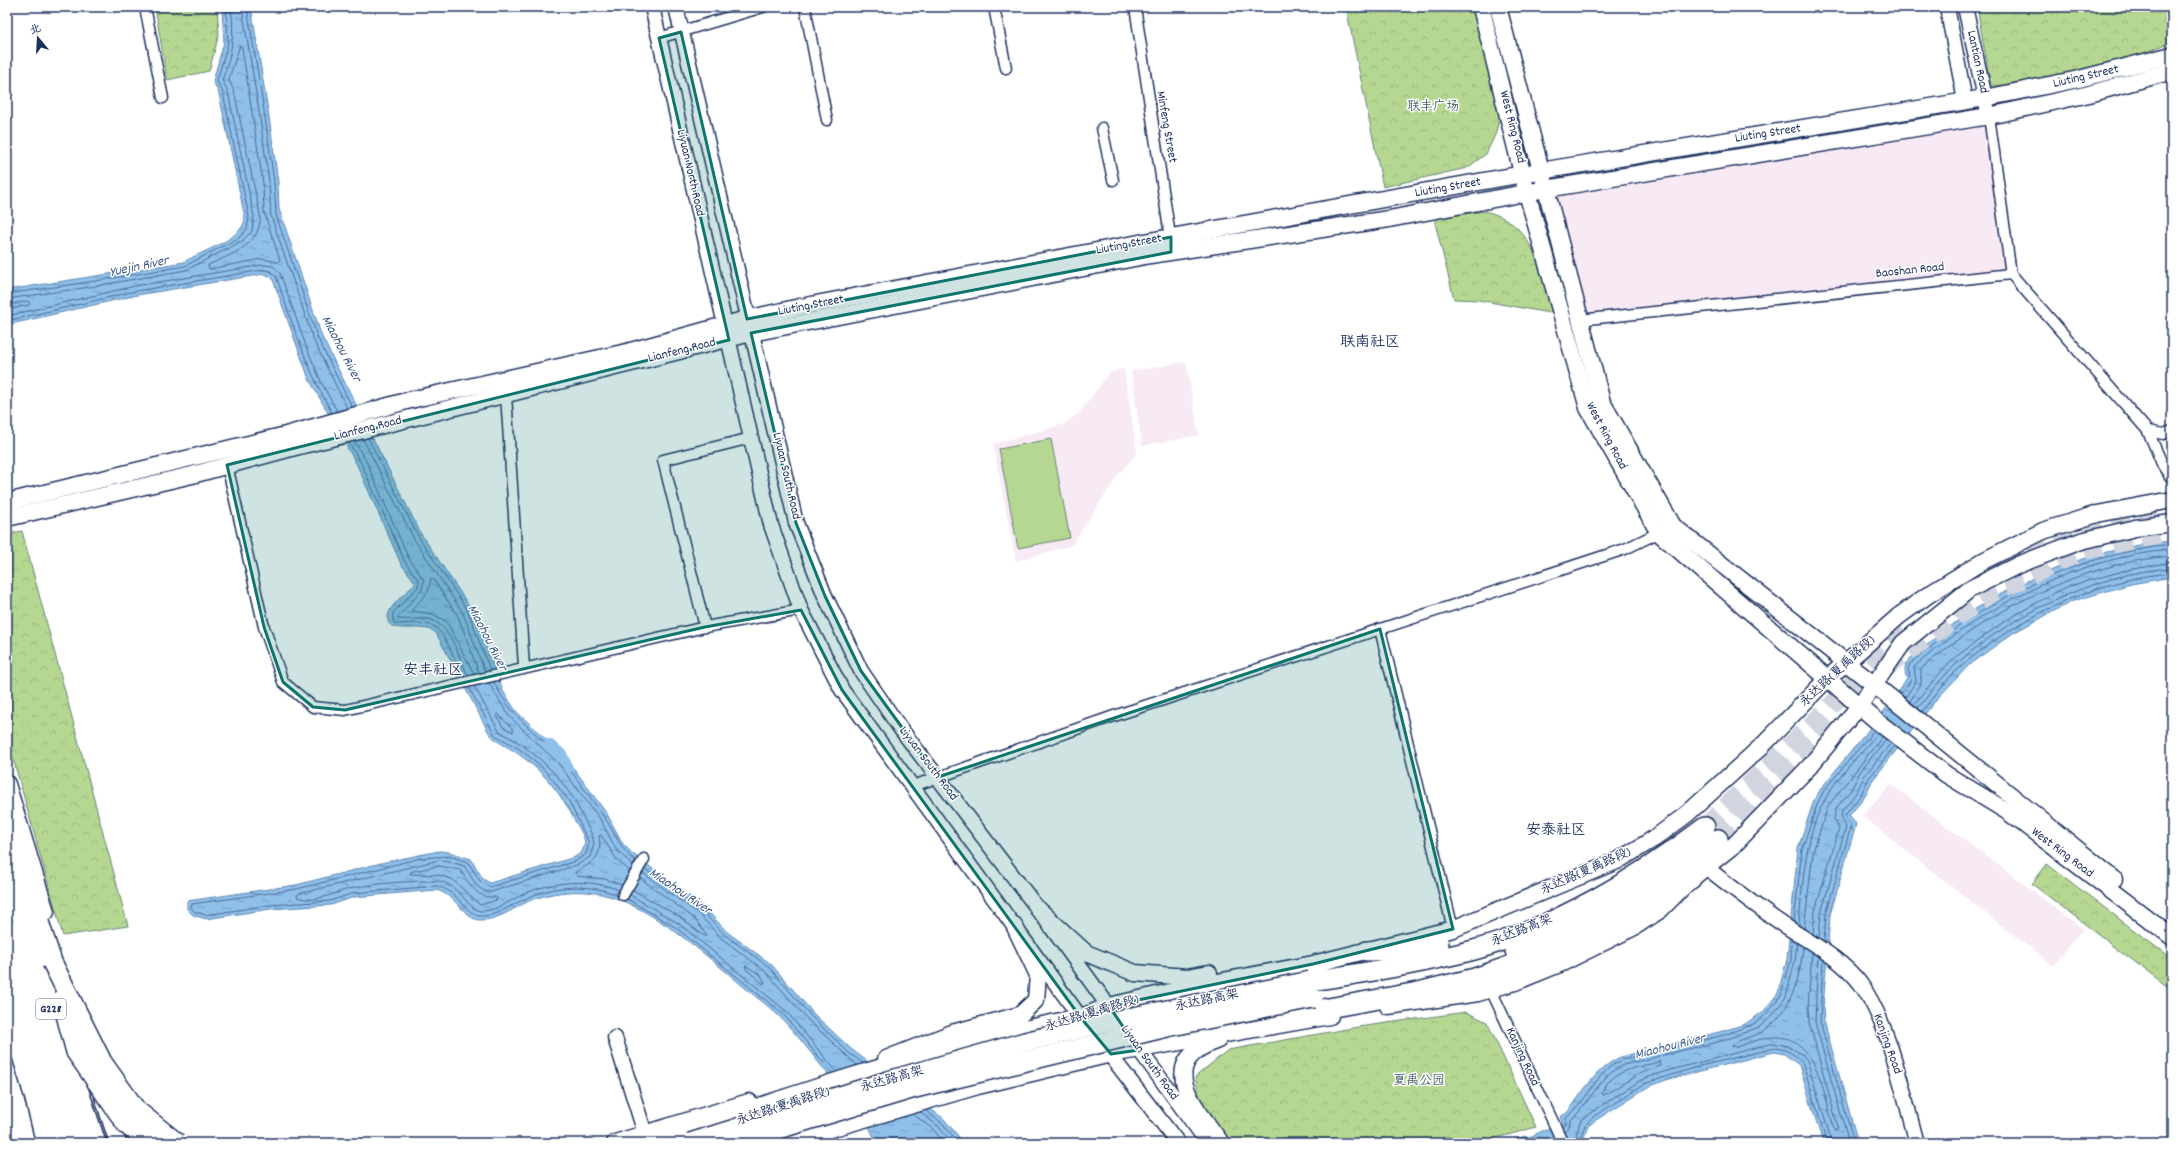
<svg xmlns="http://www.w3.org/2000/svg" width="2179" height="1150" font-family="Dekko,'LXGW WenKai TC',sans-serif">
	<style>
		.built { fill: #f8eaf5 }
		.green { fill: #b5d791; stroke: #688378 }
		.forest { fill: url(#forest-crowns); stroke: #688378 }
		.water { fill: url(#water-ripples); stroke: #6086b2 }
		.lines { fill: none; stroke-linecap: round; stroke-linejoin: round }
		.shore { stroke: #496996; stroke-width: 1 }
		.canal { stroke: #8ec0ea; stroke-width: 10 }
		.highway-tunnel { stroke: #d1d5df; stroke-width: 19; stroke-dasharray: 19 10; stroke-linecap: butt }
		.street-casing { stroke: #1b2f5e; stroke-width: 13 }
		.secondary-casing { stroke: #1b2f5e; stroke-width: 17 }
		.primary-casing { stroke: #1b2f5e; stroke-width: 19 }
		.highway-casing { stroke: #1b2f5e; stroke-width: 22 }
		.street { stroke: #fff; stroke-width: 10 }
		.secondary { stroke: #fff; stroke-width: 14 }
		.primary { stroke: #fff; stroke-width: 16 }
		.highway { stroke: #fff; stroke-width: 19 }
		.highway-bridge-casing { stroke: #1b2f5e; stroke-width: 22; stroke-linecap: butt }
		.highway-bridge { stroke: #fff; stroke-width: 19 }
		.marked { fill: #0f766e; fill-opacity: 0.2; stroke: #0f766e; stroke-width: 3; stroke-linejoin: round }
		.labels { text-anchor: middle; dominant-baseline: central; stroke-width: 3; stroke-linejoin: round; paint-order: stroke }
		.shield { fill: #fff; stroke: #5f6d8e; stroke-width: 1 }
		.shield-label { font-size: 12px; font-weight: bold; fill: #1b2f5e }
		.street-label { font-size: 13px; fill: #1b2f5e; stroke: #fff }
		.park-label { font-size: 13px; fill: #49616d; stroke: #fff }
		.water-label { font-size: 14px; font-style: italic; fill: #3e5a88; stroke: #fff }
		.quarter-label { font-size: 15px; fill: #1b2f5e; stroke: #fff }
	</style>
	<defs>
		<pattern id="forest-crowns" width="20" height="18" patternUnits="userSpaceOnUse"><rect width="20" height="18" fill="#b5d791"/><path d="M2 6a3 3 0 1 1 6 0M12 15a3 3 0 1 1 6 0" fill="none" stroke="#9bb97f"/></pattern>
		<pattern id="water-ripples" width="26" height="14" patternUnits="userSpaceOnUse"><rect width="26" height="14" fill="#8ec0ea"/><path d="M2 4q2-2 4 0t4 0M15 11q2-2 4 0t4 0" fill="none" stroke="#739cc1"/></pattern>
	</defs>
	<rect width="100%" height="100%" fill="#fff"/>
	<filter id="ink" filterUnits="userSpaceOnUse"><feTurbulence type="fractalNoise" baseFrequency=".025" numOctaves="2"/><feDisplacementMap in="SourceGraphic" scale="8" xChannelSelector="R" yChannelSelector="G"/><feConvolveMatrix kernelMatrix="1 2 1 2 8 2 1 2 1" color-interpolation-filters="sRGB"/></filter>
	<g filter="url(#ink)">
		<!-- built -->
		<g class="built">
			<path d="M1986,120L2005,271L1582,316L1550,191Z"/>
			<path d="M1186,362L1199,435L1142,446L1131,371Z"/>
			<path d="M1124,369L1137,453L1119,474L1072,545L1016,561L993,444L1064,424L1080,412L1110,372Z"/>
			<path d="M1891,784L2083,929L2053,966L1862,816Z"/>
		</g>
		<!-- green -->
		<path class="green" d="M1051,439L1070,538L1018,548L999,449Z"/>
		<!-- forest -->
		<g class="forest">
			<path d="M155,7H217L219,34L209,71L167,80Z"/>
			<path d="M1346,7H1474L1501,113L1495,135L1486,154L1467,168L1383,187Z"/>
			<path d="M1977,7H2172V42L2113,65L1991,87Z"/>
			<path d="M1484,211C1533,221 1540,268 1552,309L1549,313L1479,300L1454,299L1435,223L1438,218Z"/>
			<path d="M22,531L128,926L63,936L7,737V534Z"/>
			<path d="M2047,864L2172,959V990L2032,884Z"/>
			<path d="M1466,1012L1487,1022L1536,1127C1508,1135 1483,1143 1455,1143L1447,1136L1435,1143H1226L1200,1099L1195,1077L1228,1050L1358,1027Z"/>
		</g>
		<!-- water -->
		<g class="water">
			<path d="M222,7H251L269,117L278,182L279,209L322,337L421,534L472,610L503,691L516,711L553,746L575,770L607,814L623,844L633,854L705,908L727,932L771,964L814,1014L851,1049L944,1119L964,1143H876C871,1124 853,1106 841,1091C821,1066 803,1041 781,1018C770,1007 756,997 744,987C707,956 649,904 601,894C577,889 549,892 527,902C512,909 497,921 479,920C465,919 456,895 436,890L354,897L331,905L270,909L206,919L193,915L187,909V901L296,885L385,862L439,851L449,852L471,859L483,879L490,883L575,857L582,852L585,843C584,835 579,828 575,821C561,793 543,771 517,753C507,746 497,743 489,733L436,633C424,622 392,635 388,621C385,608 406,593 415,584V582L401,564L357,465L309,379L272,277L264,274L137,295L7,325V290L184,262C201,251 244,239 245,218L219,94L213,81L224,42Z"/>
			<path d="M2172,541V577L2131,584L2073,601L2013,633L1970,664L1936,700L1872,781L1864,798L1849,816L1856,824L1830,915L1823,1008L1824,1021L1858,1143H1823L1799,1065L1784,1054L1774,1052L1666,1080L1646,1088L1596,1120L1588,1126L1582,1143H1503L1525,1136L1527,1138L1562,1122L1560,1117L1567,1113C1583,1092 1596,1068 1620,1057L1723,1031L1745,1024L1764,1011L1778,993L1787,959L1798,848L1814,800L1822,787L1888,706L1907,678C1899,662 1916,654 1928,644C1991,589 2088,547 2172,541Z"/>
		</g>
		<g class="lines">
			<!-- shore -->
			<g class="shore">
				<path d="M242,7L260,118L269,182L271,216L314,341L347,408"/>
				<path d="M247,7L265,117L274,182L276,215L318,339L352,407"/>
				<path d="M240,46L242,48L263,183L264,212L280,260L277,262L262,259L209,269L208,265C230,255 263,245 260,214L234,91L229,80Z"/>
				<path d="M7,294L89,282L185,266L240,237L247,229L249,217L223,93L217,81L228,43L226,7"/>
				<path d="M7,299L90,287L186,270L242,241L252,231L254,216L228,92L222,80C232,55 235,34 231,7"/>
				<path d="M7,305L28,301L30,303L29,305L7,310"/>
				<path d="M7,316L135,286L263,265L273,266L280,273L306,346L322,384L337,411"/>
				<path d="M7,321L136,291L263,270L270,271L276,276C292,323 307,369 332,413"/>
				<path d="M368,438L418,536L468,611L490,670"/>
				<path d="M363,439L414,539L463,613L485,672"/>
				<path d="M354,441L366,461L409,559L424,580L422,590L397,618C405,621 418,618 428,619C451,623 458,658 468,675"/>
				<path d="M349,443L361,463L405,562L419,581L418,587L393,613V622L395,624C407,624 422,621 433,626C445,631 456,664 463,677"/>
				<path d="M474,674L447,622L433,614L411,611L428,592L431,578L433,579L458,616L479,673"/>
				<path d="M494,682C511,718 537,732 562,760C577,778 591,798 604,817C615,832 620,850 636,861"/>
				<path d="M489,683L509,716L558,763L600,819L616,849L633,866"/>
				<path d="M474,686L499,731L521,744L542,761L557,776L574,799L592,835L594,843L590,857L577,865L491,892C476,892 472,876 464,866L448,861L439,860L298,894L297,897C316,904 335,892 353,888C379,883 408,881 435,881C459,881 467,911 482,911C497,911 510,900 524,894C552,881 590,878 619,890"/>
				<path d="M469,688L495,735L518,748L539,764L553,780L569,801L589,843L586,854L576,861L490,887L480,881L468,862L449,856L421,858L297,889L192,904L191,908L195,912L206,915L270,905L330,901L354,893L436,886C458,890 466,915 480,916C496,917 511,905 525,899C552,885 590,883 617,895"/>
				<path d="M1901,694L1911,680L1908,669L1910,664C1983,601 2074,554 2172,545"/>
				<path d="M1905,698L1916,681L1914,667C1985,606 2076,557 2172,550"/>
				<path d="M1910,701L1921,684V669C1990,610 2080,563 2172,556"/>
				<path d="M1913,705L1945,667L1961,653L2005,621L2052,594L2069,586L2127,570L2172,562"/>
				<path d="M1918,708C1928,696 1938,682 1949,671C2002,619 2097,572 2172,568"/>
				<path d="M1922,712C1932,699 1942,685 1953,674C2008,622 2096,578 2172,573"/>
				<path d="M498,714L513,729V732L503,727L497,716Z"/>
				<path d="M439,866L460,870C470,884 476,899 496,897L497,900L480,905L452,879L438,875L410,874L411,872Z"/>
				<path d="M645,869L702,911L725,935L769,967L811,1016L849,1053L863,1063"/>
				<path d="M643,873L699,914L721,938L765,971L808,1020L857,1065"/>
				<path d="M622,885L605,879L577,876L575,873C591,862 603,860 599,836L601,835L617,860L630,871"/>
				<path d="M633,890L680,917L704,936H707L695,919L640,878"/>
				<path d="M630,895L678,923L786,1011L837,1072"/>
				<path d="M627,899L675,927L783,1014L832,1073"/>
				<path d="M1794,922L1802,849L1818,802L1825,789L1874,730"/>
				<path d="M1799,925C1802,887 1805,837 1823,803C1835,779 1860,754 1878,733"/>
				<path d="M1804,929L1813,852L1828,806L1882,737"/>
				<path d="M1813,934L1815,911L1839,829L1834,819L1836,808L1851,790L1860,772L1886,739"/>
				<path d="M1819,938L1821,913L1846,827L1841,819L1842,811L1856,793L1865,775L1891,743"/>
				<path d="M1824,941L1826,914L1851,826L1846,819L1845,815L1860,796L1869,778L1895,746"/>
				<path d="M1803,947C1800,979 1791,1015 1760,1033C1753,1037 1737,1039 1732,1046L1735,1047C1747,1044 1760,1038 1773,1037C1818,1034 1824,1097 1834,1128L1836,1130L1838,1127L1809,1022L1808,1007L1812,953"/>
				<path d="M1818,956L1815,1022L1849,1143"/>
				<path d="M1823,960L1820,1021L1854,1143"/>
				<path d="M746,966L761,975L765,983H762L746,969Z"/>
				<path d="M1659,1062L1660,1066L1639,1074L1604,1095L1602,1094C1607,1071 1639,1067 1659,1062Z"/>
				<path d="M926,1111L941,1122L959,1143"/>
				<path d="M920,1112L938,1126L952,1143"/>
				<path d="M913,1114L934,1130L944,1143"/>
				<path d="M1562,1127L1566,1124V1118C1588,1102 1594,1073 1621,1060L1724,1035L1756,1023L1767,1013L1781,995L1791,960L1792,940"/>
				<path d="M1564,1131L1569,1127L1571,1120C1590,1103 1599,1076 1623,1065L1725,1040L1759,1027L1771,1017L1786,997L1795,961L1797,943"/>
				<path d="M1574,1143L1580,1122L1590,1113L1641,1080L1663,1072L1773,1043L1788,1046L1802,1054L1807,1060L1832,1143"/>
				<path d="M1579,1143L1585,1125L1593,1117L1644,1084L1700,1066L1775,1048C1786,1049 1796,1054 1803,1064L1827,1143"/>
			</g>
			<!-- canal -->
			<path class="canal" d="M549,744L562,754L568,768"/>
			<!-- highway-tunnel -->
			<g class="highway-tunnel">
				<path d="M2030,553L2061,539L2164,512H2172"/>
				<path d="M1885,668L1988,595L2085,550L2172,532"/>
				<path d="M1705,827L1827,710L1890,645L1913,626"/>
				<path d="M1718,839L1832,723"/>
			</g>
			<defs>
				<g id="street">
					<path d="M145,7L163,98"/>
					<path d="M805,7L827,120"/>
					<path d="M994,7L1006,68"/>
					<path d="M1135,7L1171,242"/>
					<path d="M659,38L763,7"/>
					<path d="M1989,116L2011,274"/>
					<path d="M1102,128L1113,180"/>
					<path d="M1579,320L2011,274L2148,431L2163,434L2172,431"/>
					<path d="M506,395L524,667"/>
					<path d="M2148,431L2163,466L2172,479"/>
					<path d="M227,465L264,627L283,682L313,707L345,710L705,627L801,610"/>
					<path d="M705,627L663,460L751,438"/>
					<path d="M1380,629L1453,929"/>
					<path d="M913,786L1117,715L1625,549L1664,530"/>
					<path d="M623,895L644,859"/>
					<path d="M1491,990L1563,1143"/>
				</g>
				<g id="secondary">
					<path d="M652,7L771,525L801,610L842,690L1086,1025"/>
					<path d="M676,7L796,523L825,596L861,671L900,728L1038,909L1115,1015"/>
					<path d="M1947,7L1965,101"/>
					<path d="M1965,7L1989,116"/>
					<path d="M1707,868C1730,886 1753,904 1778,921C1805,940 1839,956 1860,983C1890,1024 1903,1094 1917,1143"/>
					<path d="M615,1038L648,1143"/>
					<path d="M1132,1040L1208,1143"/>
					<path d="M1104,1047L1178,1143"/>
				</g>
				<g id="primary">
					<path d="M1481,7L1527,193L1588,408L1659,533L1878,722L1947,775L2008,812L2172,937"/>
					<path d="M1498,7L1602,402L1673,526L1891,698L2114,879"/>
					<path d="M7,502L286,435L410,400L627,352L747,319L800,307L1171,237L1540,171L1985,98L2079,79L2172,55"/>
					<path d="M7,518L192,475L295,447L751,333L1150,255L1389,219L1546,189L1989,116L2089,94L2172,71"/>
					<path d="M7,784L46,912"/>
					<path d="M1038,909L1086,953L1135,973L1187,977L1209,973"/>
					<path d="M7,970L64,1143"/>
					<path d="M1388,1006L1478,993L1515,982L1562,963L1634,927L1660,910L1691,879L1735,844L1810,766L1860,705L1903,643L1970,589L2020,564L2081,541L2135,528L2172,523"/>
					<path d="M1069,1022L1109,1006L1196,986L1313,964L1453,929L1619,860L1655,838L1687,814L1764,744L1827,679L1899,616L1928,595L1983,561L2043,531L2097,514L2172,500"/>
					<path d="M1218,1040C1152,1063 1196,1107 1221,1143"/>
					<path d="M886,1059L952,1033L1020,1015L1036,1000L1038,975L1014,925"/>
					<path d="M103,1097L118,1143"/>
					<path d="M615,1143L749,1102"/>
					<path d="M782,1143L978,1086L1111,1054L1330,1016"/>
				</g>
				<g id="highway">
					<path d="M7,824L52,962"/>
					<path d="M7,874L96,1143"/>
					<path d="M7,929L81,1143"/>
					<path d="M1367,951L1417,949L1439,944"/>
					<path d="M1515,951C1588,922 1655,886 1718,839"/>
					<path d="M1310,981C1365,973 1420,964 1474,950C1556,927 1638,878 1705,827"/>
					<path d="M7,1006L34,1095L46,1143"/>
					<path d="M1275,1010H1317L1418,992L1475,978L1558,949L1624,918L1691,879"/>
					<path d="M652,1143C760,1108 867,1070 977,1042C1011,1033 1046,1026 1081,1018"/>
				</g>
			</defs>
			<!-- street casing -->
			<use href="#street" class="street-casing"/>
			<!-- secondary casing -->
			<use href="#secondary" class="secondary-casing"/>
			<!-- primary casing -->
			<use href="#primary" class="primary-casing"/>
			<!-- highway casing -->
			<use href="#highway" class="highway-casing"/>
			<!-- street -->
			<use href="#street" class="street"/>
			<!-- secondary -->
			<use href="#secondary" class="secondary"/>
			<!-- primary -->
			<use href="#primary" class="primary"/>
			<!-- highway -->
			<use href="#highway" class="highway"/>
			<defs>
				<g id="highway-bridge">
					<path d="M52,962L102,1062L136,1110L177,1143"/>
					<path d="M62,1000L76,1052L127,1125L150,1143"/>
					<path d="M690,1143L888,1081L1025,1042L1103,1023L1310,981"/>
					<path d="M740,1143L765,1133L915,1088L1167,1027L1313,998"/>
				</g>
			</defs>
			<!-- highway-bridge casing -->
			<use href="#highway-bridge" class="highway-bridge-casing"/>
			<!-- highway-bridge -->
			<use href="#highway-bridge" class="highway-bridge"/>
		</g>
	</g>
	<!-- marked area -->
	<path class="marked" d="M681,32L747,319L1171,237V252L751,333L796,523L825,596L861,671L938,777L1380,629L1453,929L1313,964L1109,1006L1139,1050L1111,1054L1081,1018L842,690L801,610L705,627L345,710L313,707L283,682L264,627L227,465L729,340L659,38Z"/>
	<g class="labels">
		<!-- shield labels -->
		<rect class="shield" x="36" y="999" width="30" height="20" rx="3"/>
		<g class="shield-label">
			<text x="51" y="1009">G228</text>
		</g>
		<!-- street labels -->
		<g class="street-label">
			<text transform="translate(1977 62) rotate(78)">Lantian Road</text>
			<text transform="translate(2086 77) rotate(-13)">Liuting Street</text>
			<text transform="translate(1166 127) rotate(80)">Minfeng Street</text>
			<text transform="translate(1512 127) rotate(76)">West Ring Road</text>
			<text transform="translate(1768 134) rotate(-9)">Liuting Street</text>
			<text transform="translate(690 173) rotate(77)">Liyuan North Road</text>
			<text transform="translate(1448 188) rotate(-10)">Liuting Street</text>
			<text transform="translate(1129 245) rotate(-11)">Liuting Street</text>
			<text transform="translate(1910 271) rotate(-6)">Baoshan Road</text>
			<text transform="translate(811 306) rotate(-11)">Liuting Street</text>
			<text transform="translate(682 351) rotate(-14)">Lianfeng Road</text>
			<text transform="translate(368 429) rotate(-14)">Lianfeng Road</text>
			<text transform="translate(1606 436) rotate(62)">West Ring Road</text>
			<text transform="translate(786 476) rotate(77)">Liyuan South Road</text>
			<text transform="translate(1838 672) rotate(-43)">永达路(夏禹路段)</text>
			<text transform="translate(928 764) rotate(53)">Liyuan South Road</text>
			<text transform="translate(2062 853) rotate(37)">West Ring Road</text>
			<text transform="translate(1586 872) rotate(-24)">永达路(夏禹路段)</text>
			<text transform="translate(1522 931) rotate(-22)">永达路高架</text>
			<text transform="translate(1207 1001) rotate(-12)">永达路高架</text>
			<text transform="translate(1092 1014) rotate(-17)">永达路(夏禹路段)</text>
			<text transform="translate(1887 1044) rotate(70)">Kanjing Road</text>
			<text transform="translate(1522 1057) rotate(65)">Kanjing Road</text>
			<text transform="translate(1149 1063) rotate(54)">Liyuan South Road</text>
			<text transform="translate(892 1080) rotate(-16)">永达路高架</text>
			<text transform="translate(783 1107) rotate(-18)">永达路(夏禹路段)</text>
		</g>
		<!-- park labels -->
		<g class="park-label">
			<text x="1433" y="107">联丰广场</text>
			<text x="1419" y="1081">夏禹公园</text>
		</g>
		<!-- water labels -->
		<g class="water-label">
			<text transform="translate(139 267) rotate(-12)">Yuejin River</text>
			<text transform="translate(341 349) rotate(63)">Miaohou River</text>
			<text transform="translate(487 638) rotate(63)">Miaohou River</text>
			<text transform="translate(680 892) rotate(34)">Miaohou River</text>
			<text transform="translate(1670 1047) rotate(-14)">Miaohou River</text>
		</g>
		<!-- quarter labels -->
		<g class="quarter-label">
			<text x="1370" y="343">联南社区</text>
			<text x="433" y="671">安丰社区</text>
			<text x="1556" y="831">安泰社区</text>
		</g>
	</g>
	<!-- margin -->
	<rect width="2179" height="1150" fill="none" stroke="#fff" stroke-width="24"/>
	<rect x="12" y="12" width="2155" height="1126" fill="none" stroke="#1b2f5e" stroke-width="1.5" filter="url(#ink)"/>
	<!-- north arrow -->
	<g transform="translate(38 38) rotate(342)" stroke="#ffffff" stroke-width="3" paint-order="stroke">
	<path d="M0-3L7 15L0 10L-7 15Z" fill="#1b2f5e"/>
	<text y="-6" font-size="11" font-weight="bold" text-anchor="middle" fill="#1b2f5e">北</text>
	</g>
</svg>
